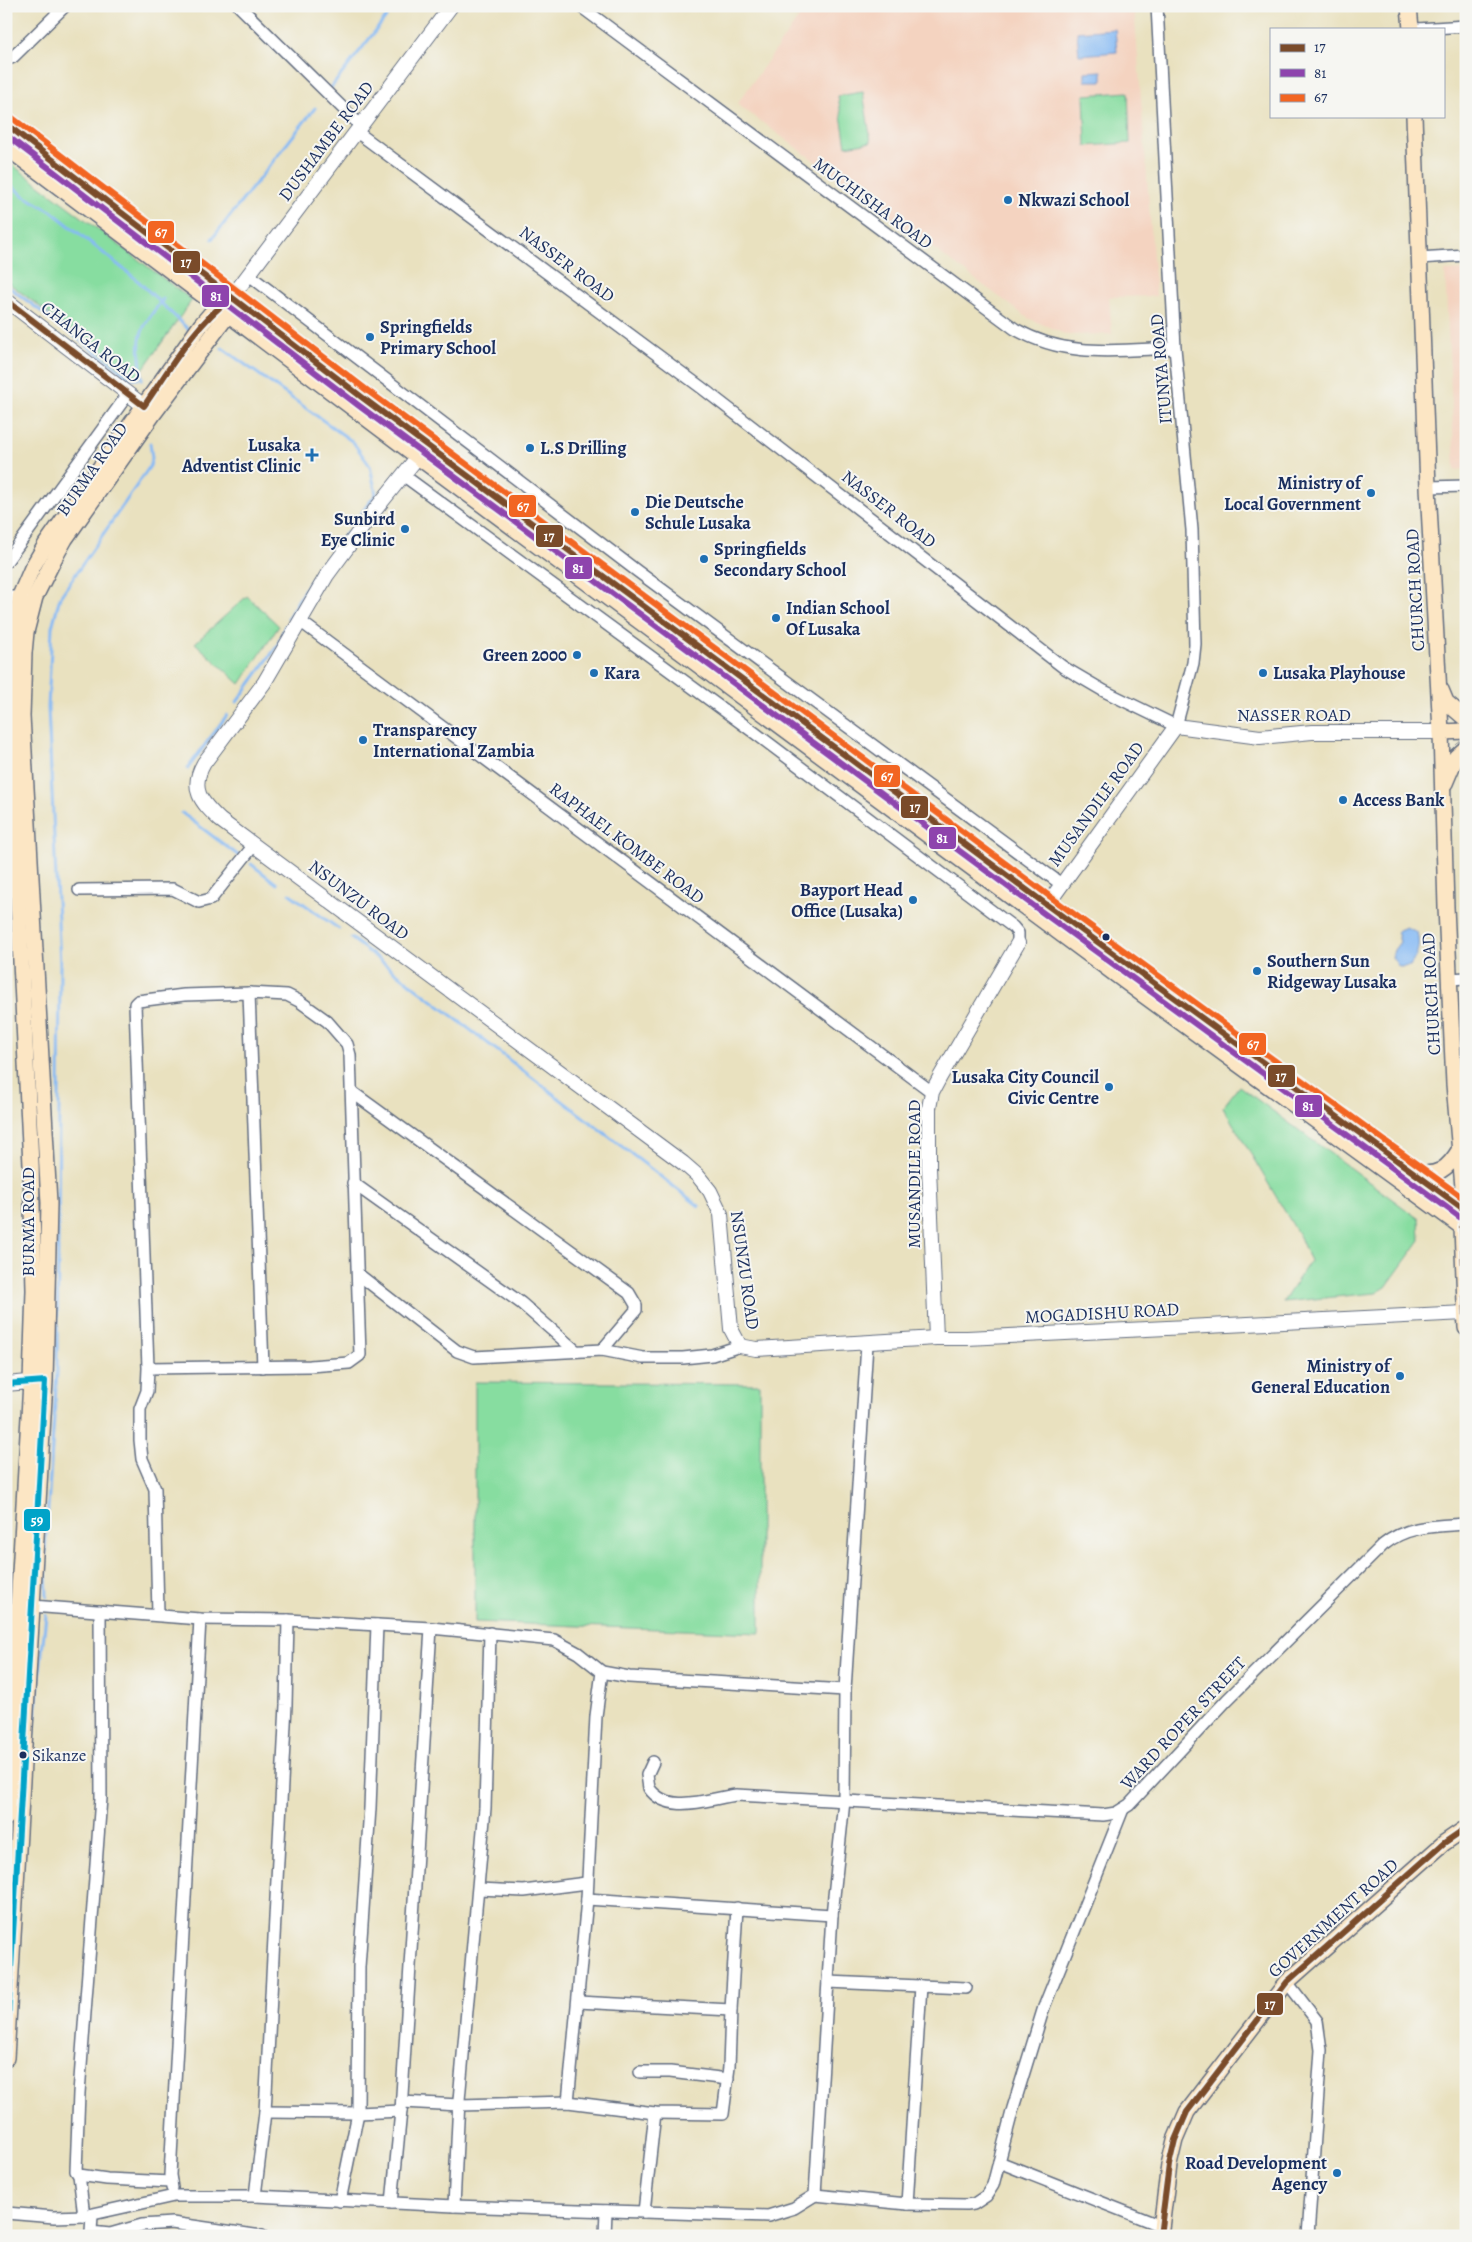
<svg xmlns="http://www.w3.org/2000/svg" width="1472" height="2242" font-family="Alegreya,serif">
	<style>
		.built { fill: #f4d3c0 }
		.green { fill: #87dda0; stroke: #51867f }
		.water { fill: #86baf4; stroke: #5074a9 }
		.lines { fill: none; stroke-linecap: round; stroke-linejoin: round }
		.stream { stroke: #86baf4; stroke-width: 3 }
		.minor-casing { stroke: #636d80; stroke-width: 14 }
		.tertiary-casing { stroke: #636d80; stroke-width: 16 }
		.secondary-casing { stroke: #636d80; stroke-width: 18 }
		.minor { stroke: #fff; stroke-width: 11 }
		.tertiary { stroke: #fff; stroke-width: 14 }
		.secondary { stroke: #fce6c4; stroke-width: 15 }
		.bus-1-casing { stroke: #f6f6f2; stroke-width: 10 }
		.bus-2-casing { stroke: #f6f6f2; stroke-width: 10 }
		.bus-3-casing { stroke: #f6f6f2; stroke-width: 10 }
		.bus-4-casing { stroke: #f6f6f2; stroke-width: 10 }
		.bus-1 { stroke: #7a4b2a; stroke-width: 6 }
		.bus-2 { stroke: #8e44ad; stroke-width: 6 }
		.bus-3 { stroke: #f26522; stroke-width: 6 }
		.bus-4 { stroke: #01a3c8; stroke-width: 6 }
		.poi-dot { fill: #1f6fb2; stroke: #f6f6f2; stroke-width: 2 }
		.bus-dot { fill: #1b2f5e; stroke: #f6f6f2; stroke-width: 2 }
		.labels { text-anchor: middle; dominant-baseline: central; stroke-width: 4; stroke-linejoin: round; paint-order: stroke }
		.bus-label { font-size: 17px; fill: #1b2f5e; stroke: #f6f6f2; text-anchor: start }
		.street-label { font-size: 18px; fill: #1b2f5e; stroke: #f6f6f2 }
		.poi-label { font-size: 18px; font-weight: bold; fill: #1b2f5e; stroke: #f6f6f2; text-anchor: start }
		.line-badge { stroke: #f6f6f2; stroke-width: 2 }
		.badge-label { font-size: 14px; text-anchor: middle; font-weight: bold; fill: #fff }
	</style>
	<rect width="100%" height="100%" fill="#f6f6f2"/>
	<filter id="ink" filterUnits="userSpaceOnUse"><feTurbulence type="fractalNoise" baseFrequency=".02" numOctaves="2"/><feDisplacementMap in="SourceGraphic" scale="10" xChannelSelector="R" yChannelSelector="G"/><feConvolveMatrix kernelMatrix="1 2 1 2 8 2 1 2 1" color-interpolation-filters="sRGB"/></filter>
	<filter id="wash" filterUnits="userSpaceOnUse"><feTurbulence type="fractalNoise" baseFrequency=".0096" numOctaves="4" result="noise"/><feDisplacementMap in="SourceGraphic" scale="20" xChannelSelector="R" yChannelSelector="G"/><feGaussianBlur stdDeviation="1.12" result="paint"/><feColorMatrix in="noise" values="0 0 0 0 0 0 0 0 0 0 0 0 0 0 0 0 0 1.4 0 .05"/><feComposite in="paint" operator="in"/></filter>
	<g filter="url(#wash)">
		<rect width="100%" height="100%" fill="#e9e1bf"/>
		<!-- built -->
		<g class="built">
			<path d="M807,6H1134L1156,296L1109,297L1112,334L1067,335L1028,318L737,104Z"/>
			<path d="M1466,270V469L1455,470L1445,271Z"/>
		</g>
		<!-- green -->
		<g class="green">
			<path d="M863,92L871,142L846,146L838,96Z"/>
			<path d="M1128,92L1130,143L1086,146L1084,95Z"/>
			<path d="M6,160L192,300L136,379L6,281Z"/>
			<path d="M247,596L279,626L240,684L195,643Z"/>
			<path d="M1239,1086L1419,1219L1420,1240L1386,1287L1376,1293L1283,1302L1310,1261L1300,1237L1223,1107Z"/>
			<path d="M6,1276L10,1369H6Z"/>
			<path d="M475,1382L760,1384V1633L475,1622Z"/>
		</g>
		<!-- water -->
		<g class="water">
			<path d="M1115,29L1117,52L1079,55L1077,32Z"/>
			<path d="M1102,71V81H1085V72Z"/>
			<path d="M1406,927L1417,932C1420,946 1418,954 1410,966L1399,967L1392,957L1394,950L1400,942L1397,931Z"/>
		</g>
		<g class="lines">
			<!-- stream -->
			<g class="stream">
				<path d="M330,89L395,6"/>
				<path d="M6,181L24,196L51,211L137,280L188,329"/>
				<path d="M212,239L315,108"/>
				<path d="M6,285L129,377L138,379"/>
				<path d="M222,348L353,442L370,466L376,494L353,524"/>
				<path d="M142,379C138,335 135,336 163,299"/>
				<path d="M288,618L307,585L347,532"/>
				<path d="M237,702L278,645L285,626"/>
				<path d="M188,768L227,715"/>
				<path d="M182,813L239,856"/>
				<path d="M251,864L277,884"/>
				<path d="M290,894L339,929"/>
				<path d="M351,938L699,1206"/>
				<path d="M47,1597L45,1552L57,1372L60,964L48,708L52,627L60,597L150,466L152,458L150,443"/>
				<path d="M33,1734L46,1615"/>
			</g>
		</g>
	</g>
	<g filter="url(#ink)">
		<g class="lines">
			<defs>
				<g id="minor">
					<path d="M239,6L361,126"/>
					<path d="M580,6L1015,329C1068,359 1118,350 1175,348"/>
					<path d="M1417,29L1466,26"/>
					<path d="M6,60L13,57L65,6"/>
					<path d="M357,132L702,388L1063,667L1104,691L1176,726L1193,663L1195,644L1192,530L1175,348L1157,6"/>
					<path d="M1419,258L1466,255"/>
					<path d="M249,275L637,571L1061,884"/>
					<path d="M403,475L755,733L1013,927L1018,933V943"/>
					<path d="M1428,487L1466,486"/>
					<path d="M6,562L128,394"/>
					<path d="M6,597H26"/>
					<path d="M300,621L932,1092"/>
					<path d="M79,890L173,889L199,902L211,899L254,845"/>
					<path d="M1449,979L1466,978"/>
					<path d="M249,993L263,1367"/>
					<path d="M352,1092L629,1293L636,1305V1310L602,1350"/>
					<path d="M353,1183L521,1303L576,1351"/>
					<path d="M358,1274L457,1351L474,1357L602,1350L643,1358H683L712,1355L740,1346"/>
					<path d="M148,1368L310,1366L349,1363L360,1355L350,1055L347,1044L327,1021L299,1001L287,995L249,993L184,995L138,1001L135,1004L148,1368L147,1391L140,1409V1440L142,1459L155,1489L158,1614"/>
					<path d="M32,1606L200,1619L288,1620L431,1628L554,1640L578,1653L602,1672L629,1677L845,1690"/>
					<path d="M100,1611L101,1798L79,2093L76,2171L79,2175L107,2179L171,2182"/>
					<path d="M653,1762L647,1775L649,1788C668,1816 711,1798 736,1795L1103,1815L1116,1813L1129,1805L1227,1700L1383,1545C1407,1525 1436,1526 1466,1524"/>
					<path d="M479,1889L524,1891L586,1883"/>
					<path d="M587,1899L832,1915"/>
					<path d="M828,1982L966,1988"/>
					<path d="M1287,1982L1317,2021L1321,2050L1308,2236"/>
					<path d="M578,2002L731,2010"/>
					<path d="M640,2072H670L728,2079"/>
					<path d="M402,2102L459,2105L568,2102L655,2113L723,2114L729,2067L731,2010L737,1908"/>
					<path d="M568,2102L587,1899L596,1716L602,1672"/>
					<path d="M265,2112L358,2113L401,2111"/>
					<path d="M999,2162L1161,2226"/>
					<path d="M79,2175L84,2216"/>
					<path d="M172,2188L170,2175L200,1619"/>
					<path d="M815,2195L907,2204L966,2205L974,2204L986,2196L993,2185L1013,2108L1044,2007L1123,1809"/>
					<path d="M255,2196L265,2112L286,1705L288,1620"/>
					<path d="M340,2201L358,2113L359,1967L370,1808L377,1625"/>
					<path d="M392,2203L401,2111L431,1628"/>
					<path d="M907,2204L921,1986"/>
					<path d="M454,2206L459,2100L485,1808L490,1633"/>
					<path d="M644,2212L655,2113"/>
					<path d="M6,2213L54,2217L84,2216L174,2196H255L454,2206L768,2216L794,2208L815,2195L832,1915L844,1801L845,1690L867,1344"/>
					<path d="M92,2215L91,2232L110,2234L142,2225L172,2223L262,2236"/>
					<path d="M605,2236L606,2211"/>
				</g>
				<g id="tertiary">
					<path d="M231,298L451,6"/>
					<path d="M6,300L153,413"/>
					<path d="M424,449L375,510L327,575L264,683L204,763C189,789 201,802 220,820L683,1163L698,1176L710,1191L721,1214L731,1329L740,1346L756,1349L936,1338H967L1465,1313"/>
					<path d="M1047,905L1176,726L1260,737L1312,732H1441"/>
					<path d="M936,1338L929,1167V1108L932,1092L940,1077L1018,943"/>
					<path d="M6,1384L40,1381"/>
				</g>
				<g id="secondary">
					<path d="M1409,6L1411,29"/>
					<path d="M1414,116L1428,487L1441,732L1446,907L1454,1084L1465,1210L1462,1227L1466,1328"/>
					<path d="M6,124L363,398L1047,905L1466,1211"/>
					<path d="M6,147L418,457L1142,994L1466,1230"/>
					<path d="M1441,690L1446,702L1466,719"/>
					<path d="M1441,732L1466,731"/>
					<path d="M1445,783L1456,757L1466,748"/>
					<path d="M1413,1172C1437,1178 1448,1169 1460,1149"/>
					<path d="M6,1818L31,1382L34,1290L31,1165L9,716L10,656L20,596L32,568L46,544L201,325L213,311L226,301"/>
					<path d="M6,2058L45,1381L49,1203L22,716L24,653L26,632L35,597L55,557L65,539L154,413L224,320L231,298"/>
					<path d="M1160,2236L1169,2165L1175,2140L1187,2112L1287,1982L1444,1843L1466,1828"/>
				</g>
			</defs>
			<!-- minor casing -->
			<use href="#minor" class="minor-casing"/>
			<!-- tertiary casing -->
			<use href="#tertiary" class="tertiary-casing"/>
			<!-- secondary casing -->
			<use href="#secondary" class="secondary-casing"/>
			<!-- minor -->
			<use href="#minor" class="minor"/>
			<!-- tertiary -->
			<use href="#tertiary" class="tertiary"/>
			<!-- secondary -->
			<use href="#secondary" class="secondary"/>
			<defs>
				<g id="bus-1">
					<path d="M6,124L363,398L1047,905L1465,1210"/>
					<path d="M6,300L144,406C170,369 194,325 231,298"/>
					<path d="M1465,1210L1462,1227L1466,1322"/>
					<path d="M1160,2236L1169,2165L1175,2140L1187,2112L1287,1982L1444,1843L1466,1828"/>
				</g>
				<path id="bus-2" d="M6,135L358,405L1042,912L1461,1218"/>
				<path id="bus-3" d="M11,117L368,391L1052,898L1466,1200"/>
				<path id="bus-4" d="M6,1384L45,1381L6,2054"/>
			</defs>
			<!-- bus-1 casing -->
			<use href="#bus-1" class="bus-1-casing"/>
			<!-- bus-2 casing -->
			<use href="#bus-2" class="bus-2-casing"/>
			<!-- bus-3 casing -->
			<use href="#bus-3" class="bus-3-casing"/>
			<!-- bus-4 casing -->
			<use href="#bus-4" class="bus-4-casing"/>
			<!-- bus-1 -->
			<use href="#bus-1" class="bus-1"/>
			<!-- bus-2 -->
			<use href="#bus-2" class="bus-2"/>
			<!-- bus-3 -->
			<use href="#bus-3" class="bus-3"/>
			<!-- bus-4 -->
			<use href="#bus-4" class="bus-4"/>
		</g>
	</g>
	<!-- markers -->
	<g class="poi-dot">
		<circle cx="1008" cy="200" r="5"/>
		<circle cx="370" cy="337" r="5"/>
		<circle cx="530" cy="448" r="5"/>
		<path d="M309.5 447.5h5v5h5v5h-5v5h-5v-5h-5v-5h5z"/>
		<circle cx="1371" cy="493" r="5"/>
		<circle cx="635" cy="512" r="5"/>
		<circle cx="405" cy="529" r="5"/>
		<circle cx="704" cy="559" r="5"/>
		<circle cx="776" cy="618" r="5"/>
		<circle cx="577" cy="655" r="5"/>
		<circle cx="594" cy="673" r="5"/>
		<circle cx="1263" cy="673" r="5"/>
		<circle cx="363" cy="740" r="5"/>
		<circle cx="1343" cy="800" r="5"/>
		<circle cx="913" cy="900" r="5"/>
		<circle cx="1257" cy="971" r="5"/>
		<circle cx="1109" cy="1087" r="5"/>
		<circle cx="1400" cy="1376" r="5"/>
		<circle cx="1337" cy="2173" r="5"/>
	</g>
	<g class="bus-dot">
		<circle cx="1106" cy="937" r="4.5"/>
		<circle cx="23" cy="1755" r="4.5"/>
	</g>
	<g class="labels">
		<!-- bus labels -->
		<g class="bus-label">
			<text x="32" y="1755">Sikanze</text>
		</g>
		<!-- street labels -->
		<g class="street-label">
			<text transform="translate(326 141) rotate(-53)">DUSHAMBE ROAD</text>
			<text transform="translate(873 203) rotate(36)">MUCHISHA ROAD</text>
			<text transform="translate(567 264) rotate(37)">NASSER ROAD</text>
			<text transform="translate(91 342) rotate(38)">CHANGA ROAD</text>
			<text transform="translate(1161 369) rotate(-95)">ITUNYA ROAD</text>
			<text transform="translate(92 469) rotate(-55)">BURMA ROAD</text>
			<text transform="translate(889 509) rotate(38)">NASSER ROAD</text>
			<text transform="translate(1415 590) rotate(-93)">CHURCH ROAD</text>
			<text x="1294" y="715">NASSER ROAD</text>
			<text transform="translate(1096 804) rotate(-54)">MUSANDILE ROAD</text>
			<text transform="translate(627 843) rotate(37)">RAPHAEL KOMBE ROAD</text>
			<text transform="translate(359 900) rotate(37)">NSUNZU ROAD</text>
			<text transform="translate(1431 994) rotate(-93)">CHURCH ROAD</text>
			<text transform="translate(914 1174) rotate(-90)">MUSANDILE ROAD</text>
			<text transform="translate(28 1222) rotate(-90)">BURMA ROAD</text>
			<text transform="translate(745 1270) rotate(82)">NSUNZU ROAD</text>
			<text transform="translate(1102 1313) rotate(-3)">MOGADISHU ROAD</text>
			<text transform="translate(1183 1723) rotate(-47)">WARD ROPER STREET</text>
			<text transform="translate(1333 1918) rotate(-42)">GOVERNMENT ROAD</text>
		</g>
		<!-- poi labels -->
		<g class="poi-label">
			<text x="1018" y="200">Nkwazi School</text>
			<text x="380" y="327">Springfields<tspan x="380" dy="21">Primary School</tspan></text>
			<text x="301" y="445" text-anchor="end">Lusaka<tspan x="301" dy="21">Adventist Clinic</tspan></text>
			<text x="540" y="448">L.S Drilling</text>
			<text x="1361" y="483" text-anchor="end">Ministry of<tspan x="1361" dy="21">Local Government</tspan></text>
			<text x="645" y="502">Die Deutsche<tspan x="645" dy="21">Schule Lusaka</tspan></text>
			<text x="395" y="519" text-anchor="end">Sunbird<tspan x="395" dy="21">Eye Clinic</tspan></text>
			<text x="714" y="549">Springfields<tspan x="714" dy="21">Secondary School</tspan></text>
			<text x="786" y="608">Indian School<tspan x="786" dy="21">Of Lusaka</tspan></text>
			<text x="567" y="655" text-anchor="end">Green 2000</text>
			<text x="604" y="673">Kara</text>
			<text x="1273" y="673">Lusaka Playhouse</text>
			<text x="373" y="730">Transparency<tspan x="373" dy="21">International Zambia</tspan></text>
			<text x="1353" y="800">Access Bank</text>
			<text x="903" y="890" text-anchor="end">Bayport Head<tspan x="903" dy="21">Office (Lusaka)</tspan></text>
			<text x="1267" y="961">Southern Sun<tspan x="1267" dy="21">Ridgeway Lusaka</tspan></text>
			<text x="1099" y="1077" text-anchor="end">Lusaka City Council<tspan x="1099" dy="21">Civic Centre</tspan></text>
			<text x="1390" y="1366" text-anchor="end">Ministry of<tspan x="1390" dy="21">General Education</tspan></text>
			<text x="1327" y="2163" text-anchor="end">Road Development<tspan x="1327" dy="21">Agency</tspan></text>
		</g>
	</g>
	<g class="line-badge">
		<rect x="147" y="220" width="28" height="24" rx="5" fill="#f26522"/>
		<rect x="172" y="250" width="29" height="24" rx="5" fill="#7a4b2a"/>
		<rect x="201" y="284" width="29" height="24" rx="5" fill="#8e44ad"/>
		<rect x="508" y="494" width="29" height="24" rx="5" fill="#f26522"/>
		<rect x="535" y="524" width="29" height="24" rx="5" fill="#7a4b2a"/>
		<rect x="564" y="556" width="29" height="24" rx="5" fill="#8e44ad"/>
		<rect x="873" y="764" width="28" height="24" rx="5" fill="#f26522"/>
		<rect x="900" y="795" width="29" height="24" rx="5" fill="#7a4b2a"/>
		<rect x="928" y="826" width="29" height="24" rx="5" fill="#8e44ad"/>
		<rect x="1238" y="1032" width="29" height="24" rx="5" fill="#f26522"/>
		<rect x="1267" y="1064" width="29" height="24" rx="5" fill="#7a4b2a"/>
		<rect x="1294" y="1094" width="29" height="24" rx="5" fill="#8e44ad"/>
		<rect x="23" y="1508" width="28" height="24" rx="5" fill="#01a3c8"/>
		<rect x="1256" y="1992" width="28" height="24" rx="5" fill="#7a4b2a"/>
	</g>
	<g class="badge-label">
		<text x="161" y="237">67</text>
		<text x="186" y="267">17</text>
		<text x="216" y="301">81</text>
		<text x="523" y="511">67</text>
		<text x="549" y="541">17</text>
		<text x="578" y="573">81</text>
		<text x="887" y="781">67</text>
		<text x="915" y="812">17</text>
		<text x="942" y="843">81</text>
		<text x="1253" y="1049">67</text>
		<text x="1281" y="1081">17</text>
		<text x="1308" y="1111">81</text>
		<text x="37" y="1525">59</text>
		<text x="1270" y="2009">17</text>
	</g>
	<!-- margin -->
	<rect width="1472" height="2242" fill="none" stroke="#f6f6f2" stroke-width="25"/>
	<!-- legend -->
	<rect x="1270" y="28" width="175" height="90" fill="#f6f6f2" stroke="#9ea6b7"/>
	<rect x="1280" y="44" width="25" height="8" fill="#7a4b2a" stroke="#9ea6b7"/>
	<text x="1314" y="52" font-size="15" fill="#1b2f5e">17</text>
	<rect x="1280" y="69" width="25" height="8" fill="#8e44ad" stroke="#9ea6b7"/>
	<text x="1314" y="78" font-size="15" fill="#1b2f5e">81</text>
	<rect x="1280" y="94" width="25" height="8" fill="#f26522" stroke="#9ea6b7"/>
	<text x="1314" y="102" font-size="15" fill="#1b2f5e">67</text>
</svg>
